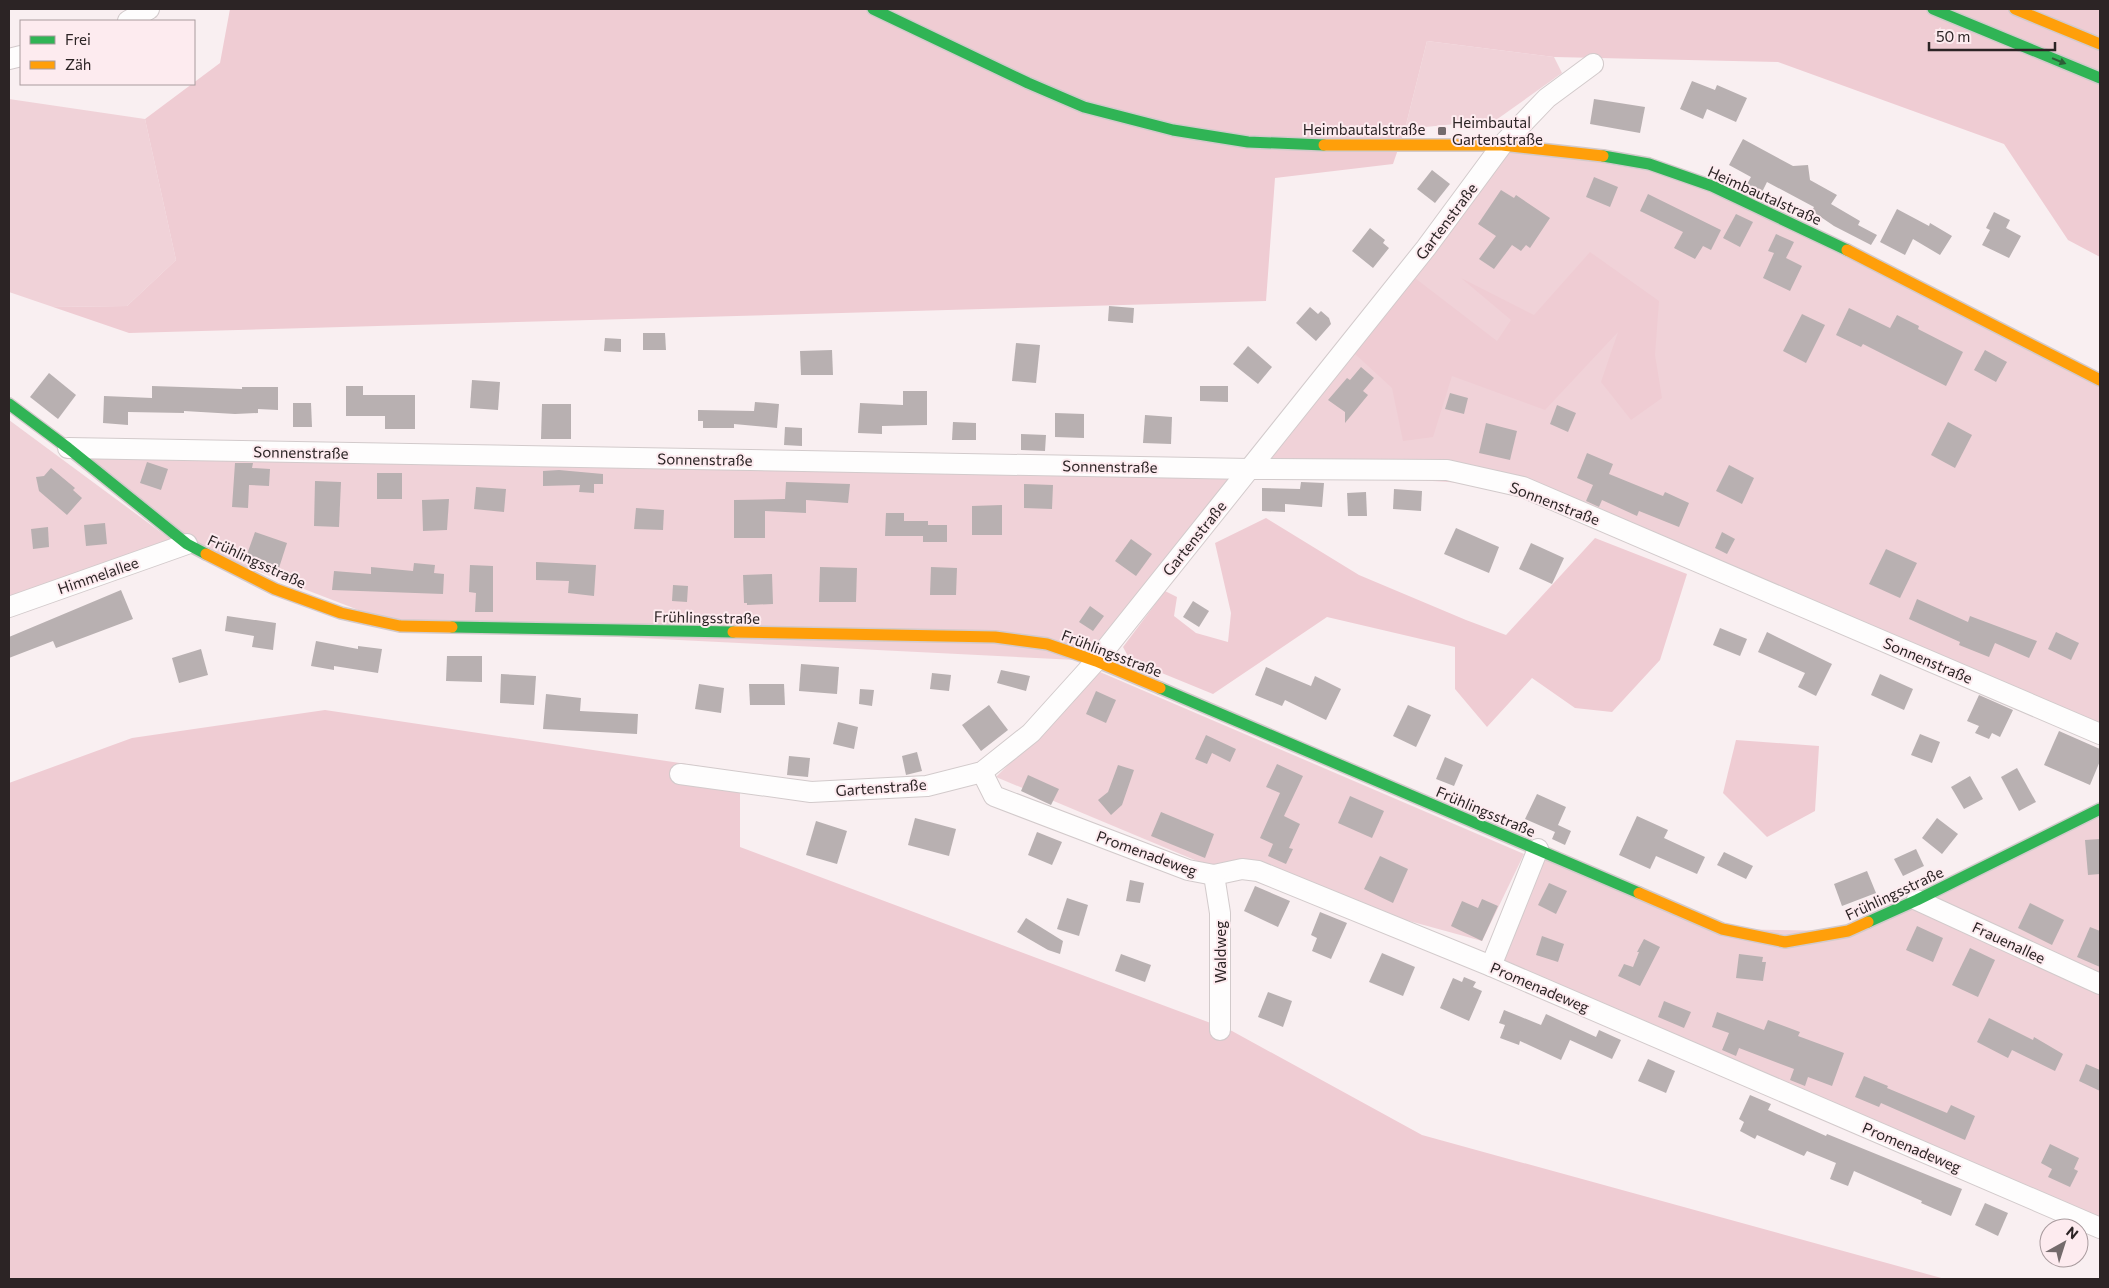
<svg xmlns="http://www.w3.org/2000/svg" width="2109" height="1288" font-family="Commissioner,sans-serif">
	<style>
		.green { fill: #f0d2d8 }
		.forest { fill: #efccd3 }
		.building { fill: #b8b0b1 }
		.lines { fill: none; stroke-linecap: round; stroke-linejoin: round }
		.street-casing { stroke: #d2cacb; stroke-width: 22 }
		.fast-casing { stroke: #d2cacb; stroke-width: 14 }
		.slow-casing { stroke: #d2cacb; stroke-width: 14 }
		.street { stroke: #fefdfd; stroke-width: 20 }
		.fast { stroke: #30b455; stroke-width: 11 }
		.slow { stroke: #ff9f0a; stroke-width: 11 }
		.oneway { fill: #2e5e38 }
		.poi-dot { fill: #746b6c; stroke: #fdebef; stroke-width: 2 }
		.labels { text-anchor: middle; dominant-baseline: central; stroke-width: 4; stroke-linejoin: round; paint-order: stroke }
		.poi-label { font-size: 15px; fill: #2c2425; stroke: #fdebef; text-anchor: start }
		.street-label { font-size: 15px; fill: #2c2425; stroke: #fdebef }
	</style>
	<rect width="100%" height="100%" fill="#f9eff1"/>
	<!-- green -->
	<g class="green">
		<path d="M1427,41L1554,57L1562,73L1496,120L1405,129Z"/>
		<path d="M9,99L145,119L176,260L127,306L53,307L9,292Z"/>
		<path d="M1502,145L1689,178L2100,385V734L1523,487L1250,469L1096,661L400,626L187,544L68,448L1250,469Z"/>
		<path d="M9,420L170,539L9,597Z"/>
		<path d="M1100,672L1524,854L1482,941L1209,866L996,777Z"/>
		<path d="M2100,809V1228L1491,966L1538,849L1722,929L1848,931Z"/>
	</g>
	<!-- forest -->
	<g class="forest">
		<path d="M230,9H2100V257L2068,240L2004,144L1778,62L1554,57L1427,41L1405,129L1393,164L1275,178L1266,301L129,333L53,307L127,306L176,260L145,119L220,63Z"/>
		<path d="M1590,252L1659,301L1655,355L1662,398L1631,420L1601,382L1618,332L1545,410L1452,376L1433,437L1403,441L1392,388L1354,353L1411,275L1497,341L1511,320L1461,278L1534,315Z"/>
		<path d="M1266,518L1359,575L1466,620L1506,635L1595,538L1687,574L1660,660L1612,712L1575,708L1532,678L1487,727L1455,689V647L1327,617L1213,694L1130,660L1123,647L1165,591L1177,597L1174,616L1196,633L1228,642L1231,613L1215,543Z"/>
		<path d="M325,710L740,772V847L1232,1031L1422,1135L1945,1279H9V783L132,738Z"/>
		<path d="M1736,740L1819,746L1815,811L1767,837L1723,793Z"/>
	</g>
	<!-- building -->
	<g class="building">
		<path d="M1692,81L1715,90L1717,85L1747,98L1736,122L1707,109L1703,119L1680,109Z"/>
		<path d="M1594,99L1645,107L1640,133L1590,124Z"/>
		<path d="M1743,139L1793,166L1808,165L1810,180L1837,195L1831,204L1860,221L1858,225L1877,235L1871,245L1834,226L1812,211L1814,207L1767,182L1762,192L1747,184L1751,177L1729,165Z"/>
		<path d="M1432,170L1450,184L1435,203L1417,189Z"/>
		<path d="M1594,177L1618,187L1610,207L1586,197Z"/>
		<path d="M1501,190L1514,198L1516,195L1550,218L1530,248L1526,245L1521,251L1512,245L1494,269L1479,259L1496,236L1478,224Z"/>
		<path d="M1648,194L1721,230L1711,250L1703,246L1695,259L1674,248L1683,232L1640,211Z"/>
		<path d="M1897,209L1929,226L1930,223L1952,236L1940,255L1913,239L1905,255L1880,242Z"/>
		<path d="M1994,212L2010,220L2006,228L2021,236L2009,258L1982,245L1990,230L1986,228Z"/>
		<path d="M1736,214L1753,222L1740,247L1723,238Z"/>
		<path d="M1370,228L1385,240L1383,243L1389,248L1373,268L1352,251Z"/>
		<path d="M1776,234L1794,242L1786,258L1802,266L1790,291L1763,278L1774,253L1768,251Z"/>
		<path d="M1109,306L1134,308L1133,323L1108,321Z"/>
		<path d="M1310,307L1318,314L1321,311L1329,318L1331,324L1316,341L1296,323Z"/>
		<path d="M1849,308L1890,328L1897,315L1919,326L1918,329L1963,352L1946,386L1863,344L1861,347L1836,335Z"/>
		<path d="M1802,314L1825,325L1806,363L1783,351Z"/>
		<path d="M643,333H665L666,350H643Z"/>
		<path d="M605,338L621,339V352L604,351Z"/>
		<path d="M1016,343L1040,345L1036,383L1012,381Z"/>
		<path d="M1248,346L1272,367L1258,384L1233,364Z"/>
		<path d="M832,350L833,375H801L800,351Z"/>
		<path d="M1985,350L2007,362L1996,382L1974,370Z"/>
		<path d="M1361,367L1374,378L1363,391L1368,395L1345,423V412L1328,400L1347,378L1350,380Z"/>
		<path d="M49,373L76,395L58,419L30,397Z"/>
		<path d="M472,380L500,382L498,410L470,408Z"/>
		<path d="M152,386L242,389V387H278V410L258,409V413L235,414L184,411V413L128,412V425L103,423L104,396L152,398Z"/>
		<path d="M346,386H363V395H415V429H385V416H346Z"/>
		<path d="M1200,386H1228V402L1200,401Z"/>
		<path d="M903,391H927V425L882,426V434L858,433L860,403L903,405Z"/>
		<path d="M1450,393L1468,398L1464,414L1445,409Z"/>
		<path d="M755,402L779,404L777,428L734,424V428H703V421H698V410L754,411Z"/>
		<path d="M293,403H311L312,427H293Z"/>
		<path d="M542,404H571V439H541Z"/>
		<path d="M1557,405L1576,413L1568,432L1550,424Z"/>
		<path d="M1055,413L1084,414V438L1055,437Z"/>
		<path d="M1145,415L1172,417L1171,444L1143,443Z"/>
		<path d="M953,422L976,423V440H952Z"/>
		<path d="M1948,422L1972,435L1955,468L1931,455Z"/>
		<path d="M1486,423L1517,431L1510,460L1479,453Z"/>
		<path d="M785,427L802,428V446L784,445Z"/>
		<path d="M1021,434L1046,435L1045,451L1021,450Z"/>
		<path d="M1587,453L1613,464L1609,474L1663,496L1665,492L1689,503L1679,527L1639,511L1637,516L1602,500L1599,507L1586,501L1593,485L1577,478Z"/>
		<path d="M147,462L168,469L161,490L140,483Z"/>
		<path d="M235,463H253L252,468L270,469L269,486L249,485L248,508L232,507Z"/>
		<path d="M1729,465L1754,478L1742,504L1716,491Z"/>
		<path d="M51,468L75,488L73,490L82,498L67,515L39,491L36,477L44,476Z"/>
		<path d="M559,470L603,474V484H594V493L579,492L580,485L543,486V471Z"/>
		<rect x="377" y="473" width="25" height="26"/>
		<path d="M315,481L341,482L339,527L314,526Z"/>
		<path d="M786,482L850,484L848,503L806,500V513L765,511V538H734V500L785,499Z"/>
		<path d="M1301,482L1324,483L1322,507L1285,504V512L1262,511V488L1300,489Z"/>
		<path d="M1024,484L1053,485L1052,509L1024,508Z"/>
		<path d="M476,487L506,489L504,512L474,509Z"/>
		<path d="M1394,489L1422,491L1421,511L1393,509Z"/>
		<path d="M1366,492L1367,516H1348L1347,493Z"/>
		<path d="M449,499L447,530L423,531L422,500Z"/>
		<path d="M1002,505V535H972V506Z"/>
		<path d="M636,508L664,510L663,530L634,529Z"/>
		<path d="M886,513H904V521H928V525H947V542H923V536H885Z"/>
		<path d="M105,523L107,544L86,546L84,525Z"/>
		<path d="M48,527L49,547L33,549L31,529Z"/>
		<path d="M1456,528L1499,547L1489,573L1444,554Z"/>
		<path d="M255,532L287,543L278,571L246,557Z"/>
		<path d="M1722,532L1735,539L1727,554L1715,548Z"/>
		<path d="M1131,539L1152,554L1136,576L1115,561Z"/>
		<path d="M1531,543L1564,558L1552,584L1519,569Z"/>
		<path d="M1886,549L1917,563L1900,598L1869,584Z"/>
		<path d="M536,562L596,565L594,596L568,593L569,581L536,580Z"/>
		<path d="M414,563L435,565L434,573L444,574L443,594L332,590L334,571L371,574V567L413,571Z"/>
		<path d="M470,565L493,566V612H475L476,593L469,592Z"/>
		<path d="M820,567L857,568L856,602H819Z"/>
		<path d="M931,567L957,568L956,595H930Z"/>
		<path d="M772,574L773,604L747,605V603H744L743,575Z"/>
		<path d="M673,585L688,586L687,602L672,601Z"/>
		<path d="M121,590L133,619L56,648L53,641L9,658V637Z"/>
		<path d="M1917,599L1968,622L1970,616L2037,641L2029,658L1995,643L1989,657L1959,645L1960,642L1909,619Z"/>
		<path d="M1193,601L1209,611L1199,627L1183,617Z"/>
		<path d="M1090,606L1104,616L1093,631L1079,622Z"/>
		<path d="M227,616L276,623L273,650L252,647L254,636L225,631Z"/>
		<path d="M1720,628L1747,639L1740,656L1713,645Z"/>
		<path d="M1767,632L1832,664L1816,696L1798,687L1805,673L1758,652Z"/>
		<path d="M2056,632L2079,643L2071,660L2048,649Z"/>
		<path d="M316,641L358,649V646L382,649L378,673L334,666V670L311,666Z"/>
		<path d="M201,649L208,675L179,683L172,658Z"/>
		<path d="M447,656H482V682L446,681Z"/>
		<path d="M801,664L839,667L837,694L799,691Z"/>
		<path d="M1266,667L1311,686L1315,676L1341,689L1326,720L1285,700L1282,706L1255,695Z"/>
		<path d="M1001,670L1030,676L1026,691L997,683Z"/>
		<path d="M932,673L951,675L949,691L930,689Z"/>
		<path d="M501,674L536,676L534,705L500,703Z"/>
		<path d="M1880,674L1913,689L1904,710L1871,695Z"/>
		<path d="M699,684L724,688L721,713L695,709Z"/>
		<path d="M749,684H784L785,705H750Z"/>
		<path d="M860,689L874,690L872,706L859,704Z"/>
		<path d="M1096,691L1116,700L1106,723L1086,714Z"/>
		<path d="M546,694L581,698L580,711L638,714L637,734L543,729Z"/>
		<path d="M1979,695L2013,710L2000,737L1992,733L1989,739L1975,733L1979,726L1967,721Z"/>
		<path d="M989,705L1008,730L981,751L962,725Z"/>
		<path d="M1408,705L1431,715L1416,747L1393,736Z"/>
		<path d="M838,722L858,727L854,749L833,744Z"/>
		<path d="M2059,731L2100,749V761L2090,785L2044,765Z"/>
		<path d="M1920,734L1940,742L1932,763L1911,755Z"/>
		<path d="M1206,735L1236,749L1230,762L1212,753L1207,764L1195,759Z"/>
		<path d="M917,752L922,771L906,775L902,756Z"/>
		<path d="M789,756L810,758L808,777L787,775Z"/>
		<path d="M1445,757L1463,765L1454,786L1436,779Z"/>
		<path d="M1277,764L1303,776L1284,816L1300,824L1289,848L1293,849L1286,864L1268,856L1273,844L1260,838L1280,793L1266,787Z"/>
		<path d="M1118,765L1134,770L1122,805L1111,815L1098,800L1108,792Z"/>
		<path d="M2017,768L2036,802L2019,811L2001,777Z"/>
		<path d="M1028,775L1059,789L1051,805L1021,791Z"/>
		<path d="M1970,776L1983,799L1964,809L1951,787Z"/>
		<path d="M1537,794L1566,807L1558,825L1571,831L1565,845L1552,839L1555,832L1525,819Z"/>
		<path d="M1350,796L1384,811L1372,838L1338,823Z"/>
		<path d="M1161,812L1214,834L1205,858L1151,836Z"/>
		<path d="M1637,816L1668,830L1664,838L1705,857L1697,874L1656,856L1650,869L1619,855Z"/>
		<path d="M915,818L956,829L949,856L908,845Z"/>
		<path d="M1937,818L1958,834L1942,854L1922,838Z"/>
		<path d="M816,821L847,831L837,864L806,855Z"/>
		<path d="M1037,832L1062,842L1052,865L1028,855Z"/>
		<path d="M2100,839V874L2088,875L2085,840Z"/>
		<path d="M1916,849L1924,866L1903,876L1894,859Z"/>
		<path d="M1724,852L1753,866L1746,879L1717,865Z"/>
		<path d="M1380,856L1408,869L1393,903L1364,889Z"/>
		<path d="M1867,871L1876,893L1842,906L1834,884Z"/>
		<path d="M1130,880L1144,883L1140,903L1126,901Z"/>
		<path d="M1549,883L1567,891L1556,914L1538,905Z"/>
		<path d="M1255,886L1290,901L1278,927L1244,911Z"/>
		<path d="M1067,898L1088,905L1079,936L1057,929Z"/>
		<path d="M1482,899L1498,906L1482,941L1451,926L1462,901L1478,908Z"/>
		<path d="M2030,903L2064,920L2052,945L2018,928Z"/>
		<path d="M1320,912L1347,923L1331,959L1312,951L1317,938L1311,935Z"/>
		<path d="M1026,918L1063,941L1060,954L1048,950L1017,932Z"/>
		<path d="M1917,926L1943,938L1933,962L1906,950Z"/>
		<path d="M2090,927L2100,931V967L2077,957Z"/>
		<path d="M1542,936L1564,944L1558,962L1536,955Z"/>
		<path d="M1644,939L1660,947L1640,986L1618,976L1624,964L1633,967L1639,952H1637Z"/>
		<path d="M1970,948L1995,960L1978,997L1952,985Z"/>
		<path d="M1382,953L1415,967L1403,996L1369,982Z"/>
		<path d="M1121,954L1151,965L1145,982L1115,971Z"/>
		<path d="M1739,954L1763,957L1762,962H1766L1763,981L1736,978Z"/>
		<path d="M1464,977L1476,982L1473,987L1482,991L1469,1021L1440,1008L1453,978L1462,982Z"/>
		<path d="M1268,992L1292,1001L1283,1027L1258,1017Z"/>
		<path d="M1664,1001L1691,1012L1684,1028L1658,1017Z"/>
		<path d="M1504,1010L1541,1025L1546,1014L1596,1037L1599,1030L1621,1040L1612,1059L1570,1040L1561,1060L1520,1041L1519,1045L1500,1038L1505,1025L1499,1023Z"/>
		<path d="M1717,1012L1764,1030L1768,1020L1800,1032L1798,1036L1844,1053L1832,1086L1808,1077L1805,1086L1790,1080L1794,1069L1739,1048L1736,1056L1722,1050L1729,1033L1712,1027Z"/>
		<path d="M1989,1018L2033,1040L2034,1037L2063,1054L2055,1071L2012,1050L2008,1058L1977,1042Z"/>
		<path d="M1648,1059L1675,1071L1666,1093L1638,1081Z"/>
		<path d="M2086,1064L2100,1070V1091L2079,1081Z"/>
		<path d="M1864,1076L1888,1086L1887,1088L1947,1113L1951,1105L1975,1116L1965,1140L1881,1103L1879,1107L1855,1097Z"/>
		<path d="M1750,1095L1771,1104L1768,1110L1826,1136L1827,1134L1962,1189L1951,1216L1921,1203L1922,1201L1854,1171L1848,1186L1830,1179L1836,1163L1807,1151L1804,1156L1757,1135L1755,1139L1740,1131L1744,1122L1739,1119Z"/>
		<path d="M2050,1144L2079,1158L2074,1169L2078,1171L2070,1187L2048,1177L2052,1169L2041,1163Z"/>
		<path d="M1985,1203L2008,1213L1998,1236L1975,1225Z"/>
	</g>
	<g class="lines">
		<defs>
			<g id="street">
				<path d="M128,21L149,9"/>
				<path d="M9,59L21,56"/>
				<path d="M68,448L1250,469L1447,470L1523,487L2100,734"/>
				<path d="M9,607L187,544"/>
				<path d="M982,772L994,796L1188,870L1214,875L1242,869L1258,871L1491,966L2100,1228"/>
				<path d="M680,774L811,792L927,786L982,772L1031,733L1096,661L1426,248L1502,145L1547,98L1593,64"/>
				<path d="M1214,875L1220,913V1030"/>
				<path d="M1917,900L2100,984"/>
				<path d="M1491,966L1538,849"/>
			</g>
			<g id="fast">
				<path d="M873,9L1028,83L1084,107L1173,130L1248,142L1324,145"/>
				<path d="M1933,9L2100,78"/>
				<path d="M1603,156L1649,164L1712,186L1847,250"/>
				<path d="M9,404L68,448L187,544L206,554"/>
				<path d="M452,627L733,632"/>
				<path d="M1160,688L1639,893"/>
				<path d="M1868,922L1917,900L2100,809"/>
			</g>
			<g id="slow">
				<path d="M2015,9L2100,44"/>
				<path d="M1324,145H1502L1603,156"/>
				<path d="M1847,250L2100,380"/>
				<path d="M206,554L275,589L341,613L400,626L452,627"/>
				<path d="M733,632L995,637L1047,644L1096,661L1160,688"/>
				<path d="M1639,893L1722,929L1785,942L1848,931L1868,922"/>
			</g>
		</defs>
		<!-- street casing -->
		<use href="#street" class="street-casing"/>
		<!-- fast casing -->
		<use href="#fast" class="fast-casing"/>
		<!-- slow casing -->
		<use href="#slow" class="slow-casing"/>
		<!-- street -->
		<use href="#street" class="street"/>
		<!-- fast -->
		<use href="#fast" class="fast"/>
		<!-- slow -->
		<use href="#slow" class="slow"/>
	</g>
	<!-- one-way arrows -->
	<defs><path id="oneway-solid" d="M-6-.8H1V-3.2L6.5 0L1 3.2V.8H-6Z" transform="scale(1.25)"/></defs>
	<use class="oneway" href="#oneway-solid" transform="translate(2059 61) rotate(22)"/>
	<!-- markers -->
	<rect class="poi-dot" x="1437" y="126" width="10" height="10" rx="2.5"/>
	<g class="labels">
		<!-- poi labels -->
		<g class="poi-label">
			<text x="1452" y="122">Heimbautal<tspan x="1452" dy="17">Gartenstraße</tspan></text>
		</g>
		<!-- street labels -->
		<g class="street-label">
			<text x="1364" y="129">Heimbautalstraße</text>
			<text transform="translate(1765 195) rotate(24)">Heimbautalstraße</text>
			<text transform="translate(1446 221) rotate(-53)">Gartenstraße</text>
			<text transform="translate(301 452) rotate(1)">Sonnenstraße</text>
			<text transform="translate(705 459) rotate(1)">Sonnenstraße</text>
			<text transform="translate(1110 466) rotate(1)">Sonnenstraße</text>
			<text transform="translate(1555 503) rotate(21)">Sonnenstraße</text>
			<text transform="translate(1194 538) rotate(-51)">Gartenstraße</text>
			<text transform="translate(257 561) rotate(25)">Frühlingsstraße</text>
			<text transform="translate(98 575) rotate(-19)">Himmelallee</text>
			<text transform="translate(707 617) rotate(1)">Frühlingsstraße</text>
			<text transform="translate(1112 653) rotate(21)">Frühlingsstraße</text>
			<text transform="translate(1928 660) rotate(23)">Sonnenstraße</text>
			<text transform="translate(881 787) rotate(-4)">Gartenstraße</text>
			<text transform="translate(1486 811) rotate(23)">Frühlingsstraße</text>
			<text transform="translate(1147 853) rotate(20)">Promenadeweg</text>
			<text transform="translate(1894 893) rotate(-25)">Frühlingsstraße</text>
			<text transform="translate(2009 942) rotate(25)">Frauenallee</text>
			<text transform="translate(1220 952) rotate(-90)">Waldweg</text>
			<text transform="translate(1540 987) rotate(23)">Promenadeweg</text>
			<text transform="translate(1912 1147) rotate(23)">Promenadeweg</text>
		</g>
	</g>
	<!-- border -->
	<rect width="2109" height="1288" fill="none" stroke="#2c2425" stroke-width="20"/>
	<!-- legend -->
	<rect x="20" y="20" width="175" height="65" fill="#fdebef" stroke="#a99b9e"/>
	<rect x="30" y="36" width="25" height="8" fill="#30b455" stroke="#a99b9e"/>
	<text x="65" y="45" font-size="15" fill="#2c2425">Frei</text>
	<rect x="30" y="61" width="25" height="8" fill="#ff9f0a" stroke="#a99b9e"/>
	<text x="65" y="70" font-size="15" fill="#2c2425">Zäh</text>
	<!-- north arrow -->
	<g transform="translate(2064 1243) rotate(39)"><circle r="24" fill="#fdebef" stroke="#a99b9e"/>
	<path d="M0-4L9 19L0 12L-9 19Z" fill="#746b6c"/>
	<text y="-8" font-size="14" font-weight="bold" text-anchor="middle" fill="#2c2425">N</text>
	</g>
	<!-- scale -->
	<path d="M1929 42v8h126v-8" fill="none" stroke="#2c2425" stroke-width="2.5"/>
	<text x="1936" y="42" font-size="15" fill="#2c2425" stroke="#fdebef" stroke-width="4" paint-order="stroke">50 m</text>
</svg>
